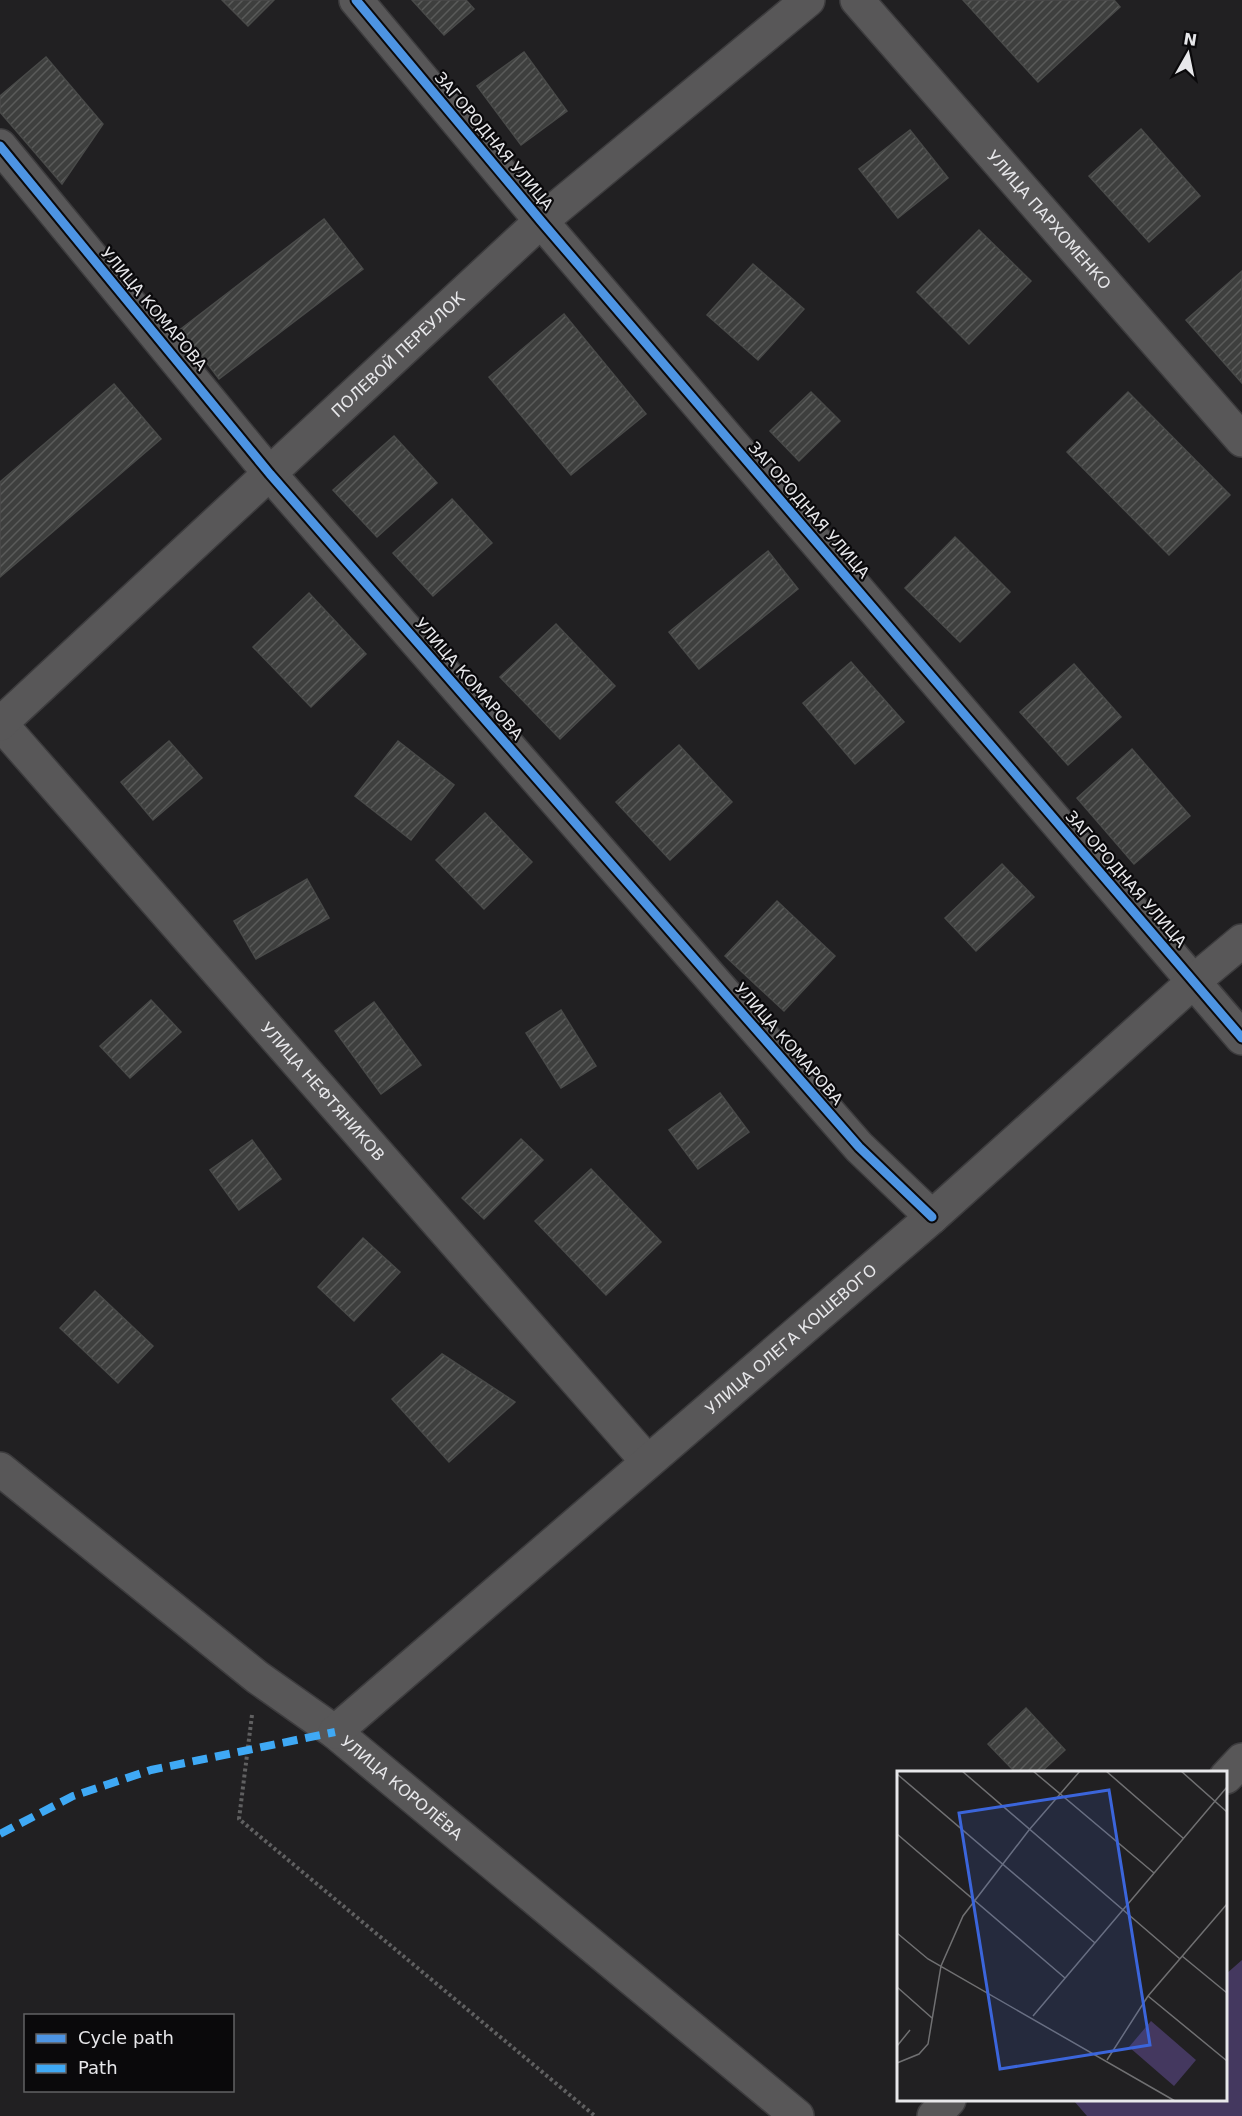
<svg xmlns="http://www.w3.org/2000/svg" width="1242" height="2116" font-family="'DejaVu Sans',sans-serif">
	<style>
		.park { fill: #44385f }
		.building { fill: url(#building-hatch); stroke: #494a49; stroke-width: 1.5 }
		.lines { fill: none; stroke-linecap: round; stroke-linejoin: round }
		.minor-casing { stroke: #3d3c3e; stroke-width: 36 }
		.path { stroke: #606061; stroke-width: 4; stroke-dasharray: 3 3; stroke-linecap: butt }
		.minor { stroke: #585758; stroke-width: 33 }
		.quiet { stroke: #3fa9f5; stroke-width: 8; stroke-dasharray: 15 8; stroke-linecap: butt }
		.cycleway-casing { stroke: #0a090b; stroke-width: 13 }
		.cycleway { stroke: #4d94e3; stroke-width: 9 }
		.labels { text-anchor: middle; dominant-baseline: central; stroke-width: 4.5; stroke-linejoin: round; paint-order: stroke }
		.street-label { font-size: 16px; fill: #e7e7ea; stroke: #0a090b }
		.inset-road { fill: none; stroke: #707072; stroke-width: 1.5 }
		.view { fill: #3b65db; fill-opacity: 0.15; stroke: #3b65db; stroke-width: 3 }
		.inset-edge { fill: none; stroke: #e7e7ea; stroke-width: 3 }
	</style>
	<defs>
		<pattern id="building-hatch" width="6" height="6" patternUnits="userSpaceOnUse" patternTransform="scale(1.5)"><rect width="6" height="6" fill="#3e3f3e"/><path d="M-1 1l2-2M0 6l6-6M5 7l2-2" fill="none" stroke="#5a5b5a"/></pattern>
	</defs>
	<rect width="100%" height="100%" fill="#212022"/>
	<!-- park -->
	<path class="park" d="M1242,1960V2116H1087L1074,2101L1075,2100H1226V1974Z"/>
	<!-- building -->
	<g class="building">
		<path d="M222,0H274L248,26Z"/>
		<path d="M412,0H466L474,9L444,35Z"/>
		<path d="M963,0H1114L1120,7L1038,82Z"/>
		<path d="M524,52L567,111L521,145L477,86Z"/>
		<path d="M46,57L103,124L62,184L0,112V96Z"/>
		<path d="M1141,129L1200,196L1149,242L1089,176Z"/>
		<path d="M910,130L948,178L898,218L859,169Z"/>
		<path d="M324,219L363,269L219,379L181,329Z"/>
		<path d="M979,230L1031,281L969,344L917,292Z"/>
		<path d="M753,264L804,309L758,360L707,315Z"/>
		<path d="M1242,271V383L1186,320Z"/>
		<path d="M564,314L646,414L571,475L489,377Z"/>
		<path d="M114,384L161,439L0,577V482Z"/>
		<path d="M811,392L840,421L799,461L770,431Z"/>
		<path d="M1128,392L1230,495L1169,555L1067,452Z"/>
		<path d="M394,436L437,483L377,537L333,490Z"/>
		<path d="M452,499L492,543L433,596L393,553Z"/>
		<path d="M955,537L1010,592L960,642L905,588Z"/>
		<path d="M768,551L798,589L699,669L669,632Z"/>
		<path d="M309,593L366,654L311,707L253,647Z"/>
		<path d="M556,624L615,686L560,739L500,677Z"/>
		<path d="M851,662L904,722L855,764L803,703Z"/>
		<path d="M1074,664L1121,717L1068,765L1020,712Z"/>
		<path d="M169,741L202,778L153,820L121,782Z"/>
		<path d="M398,741L454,785L411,840L355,796Z"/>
		<path d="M679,745L732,802L670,860L616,802Z"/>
		<path d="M1132,749L1190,816L1134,864L1077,798Z"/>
		<path d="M485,813L532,862L484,909L436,860Z"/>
		<path d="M1002,864L1034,897L976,951L945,918Z"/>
		<path d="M307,879L329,918L256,959L234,921Z"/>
		<path d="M777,901L835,956L784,1011L725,956Z"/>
		<path d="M151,1000L181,1032L130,1078L100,1046Z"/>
		<path d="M374,1002L421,1065L381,1094L335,1031Z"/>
		<path d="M561,1010L596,1066L561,1088L526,1033Z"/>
		<path d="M720,1093L749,1132L698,1169L669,1130Z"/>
		<path d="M521,1139L543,1160L484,1219L462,1198Z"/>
		<path d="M252,1140L281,1179L239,1210L210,1170Z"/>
		<path d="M591,1169L661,1242L606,1295L535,1221Z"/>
		<path d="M363,1238L400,1272L354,1321L318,1287Z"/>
		<path d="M95,1291L153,1346L118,1383L60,1328Z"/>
		<path d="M442,1354L515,1402L449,1462L392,1399Z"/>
		<path d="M1026,1708L1065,1750L1041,1772H1015L988,1744Z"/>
	</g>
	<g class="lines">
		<defs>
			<g id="minor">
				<path d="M356,0L541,221L1242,1038"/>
				<path id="s1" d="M857,0L1242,440"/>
				<path d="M0,146L270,474L859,1147L932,1217"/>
				<path id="s2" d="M0,723L647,1461"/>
				<path id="s3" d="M0,724L541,221L808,0"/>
				<path id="s4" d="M0,1469L257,1677L335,1732L797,2116"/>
				<path id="s5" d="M335,1732L932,1217L1194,981L1242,941"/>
				<path d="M1226,1777L1242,1760"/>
				<path d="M934,2116L949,2100"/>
			</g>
		</defs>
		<!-- minor casing -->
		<use href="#minor" class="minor-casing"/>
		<!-- path -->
		<path class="path" d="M252,1715L239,1819L595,2116"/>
		<!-- minor -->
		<use href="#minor" class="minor"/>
		<!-- quiet -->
		<path class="quiet" d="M0,1834L73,1796L151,1770L335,1732"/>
		<defs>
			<g id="cycleway">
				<path d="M356,0L541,221L1242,1038"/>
				<path d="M0,146L270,474L859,1147L932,1217"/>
			</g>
		</defs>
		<!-- cycleway casing -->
		<use href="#cycleway" class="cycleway-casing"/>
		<!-- cycleway -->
		<use href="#cycleway" class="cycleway"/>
	</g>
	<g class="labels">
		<!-- street labels -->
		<g class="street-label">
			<text transform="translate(494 141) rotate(50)">ЗАГОРОДНАЯ УЛИЦА</text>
			<text stroke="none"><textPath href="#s1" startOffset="292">УЛИЦА ПАРХОМЕНКО</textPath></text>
			<text transform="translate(154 309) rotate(50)">УЛИЦА КОМАРОВА</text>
			<text stroke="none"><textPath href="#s3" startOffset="543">ПОЛЕВОЙ ПЕРЕУЛОК</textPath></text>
			<text transform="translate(809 510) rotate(49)">ЗАГОРОДНАЯ УЛИЦА</text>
			<text transform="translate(469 679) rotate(49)">УЛИЦА КОМАРОВА</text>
			<text transform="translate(1126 879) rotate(49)">ЗАГОРОДНАЯ УЛИЦА</text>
			<text transform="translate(789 1044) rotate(49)">УЛИЦА КОМАРОВА</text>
			<text stroke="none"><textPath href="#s2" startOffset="490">УЛИЦА НЕФТЯНИКОВ</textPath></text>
			<text stroke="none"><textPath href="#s5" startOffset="602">УЛИЦА ОЛЕГА КОШЕВОГО</textPath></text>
			<text stroke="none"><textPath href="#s4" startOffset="513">УЛИЦА КОРОЛЁВА</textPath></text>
		</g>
	</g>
	<!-- overview -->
	<g transform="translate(897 1771)">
		<rect width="330" height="330" fill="#212022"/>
		<path d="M254,250L299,289L277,315L232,276Z" fill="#44385f"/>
		<path class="inset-road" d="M65,0L283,188M136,0L257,102M209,0L286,67M284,0L330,41M0,3L198,172M0,63L168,207M0,162L31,188L278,330M285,185L330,222M0,216L35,247M251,225L330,290M136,245L330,16M0,275L13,259M210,289L251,225L330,133M0,292L22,283L31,273L44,195L66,145L132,59L183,0"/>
		<path class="view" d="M212,19L253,274L103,298L62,42Z"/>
		<rect width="330" height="330" class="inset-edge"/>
	</g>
	<!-- legend -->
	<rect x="24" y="2014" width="210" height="78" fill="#0a090b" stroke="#626264" stroke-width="1.5"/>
	<rect x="36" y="2034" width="30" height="9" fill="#4d94e3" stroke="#626264" stroke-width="1.5"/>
	<text x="78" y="2044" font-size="18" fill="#e7e7ea">Cycle path</text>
	<rect x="36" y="2064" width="30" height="9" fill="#3fa9f5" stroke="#626264" stroke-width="1.5"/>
	<text x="78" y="2074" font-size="18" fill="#e7e7ea">Path</text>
	<!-- north arrow -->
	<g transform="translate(1188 54) rotate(9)" stroke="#0a090b" stroke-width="4.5" paint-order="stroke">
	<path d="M0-4.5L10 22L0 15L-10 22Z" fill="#e7e7ea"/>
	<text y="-9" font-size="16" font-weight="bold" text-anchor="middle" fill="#e7e7ea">N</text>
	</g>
</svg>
